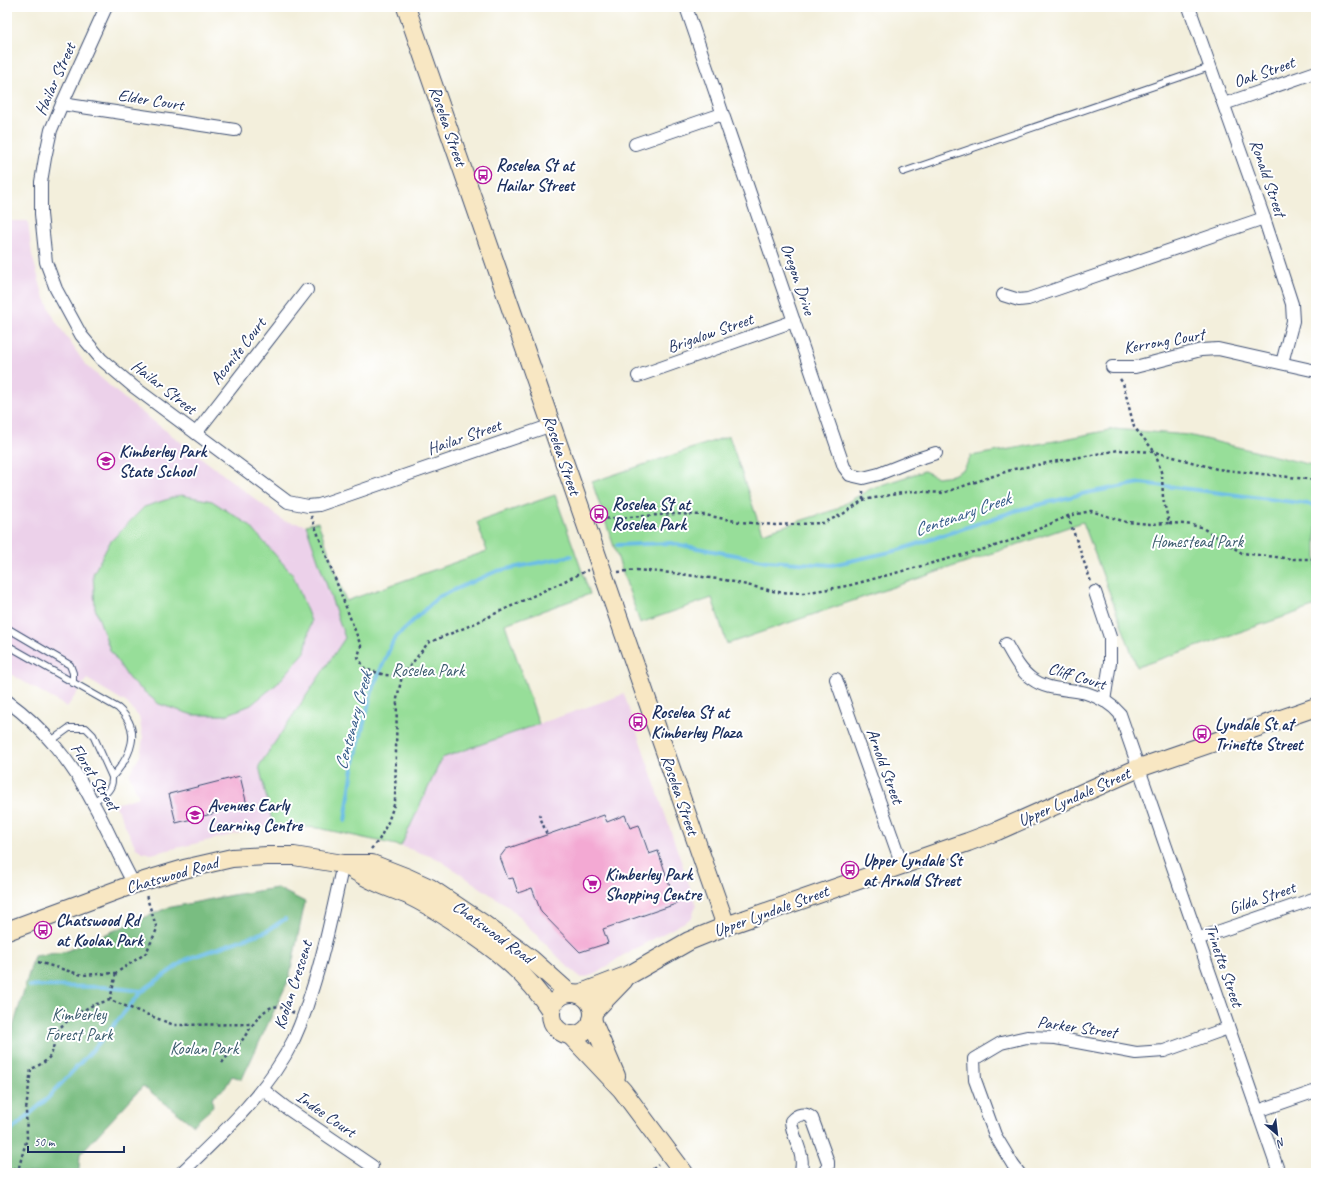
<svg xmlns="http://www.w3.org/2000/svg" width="1323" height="1180" font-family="Caveat,sans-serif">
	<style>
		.built { fill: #ecd1ea }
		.green { fill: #97de99; stroke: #59867c }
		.forest { fill: #79bd81; stroke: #4a7670 }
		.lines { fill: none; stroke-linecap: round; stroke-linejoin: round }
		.stream { stroke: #6bbde7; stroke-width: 4 }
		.building { fill: #f3a9d3 }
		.lane-casing { stroke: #3b4c71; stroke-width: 8 }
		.street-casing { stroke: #3b4c71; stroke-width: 14 }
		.secondary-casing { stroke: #3b4c71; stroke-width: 20 }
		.path { stroke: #3b4c71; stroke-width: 2.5; stroke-dasharray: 3 3; stroke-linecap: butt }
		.lane { stroke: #fff; stroke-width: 6 }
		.street { stroke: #fff; stroke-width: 12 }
		.secondary { stroke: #f8e7c3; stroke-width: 18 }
		.labels { text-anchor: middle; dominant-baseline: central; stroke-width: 4; stroke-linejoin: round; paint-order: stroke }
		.street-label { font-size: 17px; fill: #1b2f5e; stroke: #fff }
		.poi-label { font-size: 17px; font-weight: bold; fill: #1b2f5e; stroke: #fff; text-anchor: start }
		.park-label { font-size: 17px; fill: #3a5b6d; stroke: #fff }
		.water-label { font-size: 18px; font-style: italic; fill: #335a87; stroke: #fff }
	</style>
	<rect width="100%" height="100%" fill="#fff"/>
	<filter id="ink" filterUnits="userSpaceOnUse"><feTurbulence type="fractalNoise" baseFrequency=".025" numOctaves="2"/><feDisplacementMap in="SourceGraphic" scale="8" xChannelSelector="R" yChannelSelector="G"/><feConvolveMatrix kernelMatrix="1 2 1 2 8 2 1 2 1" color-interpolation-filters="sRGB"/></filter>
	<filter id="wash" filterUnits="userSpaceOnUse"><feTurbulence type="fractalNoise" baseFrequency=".012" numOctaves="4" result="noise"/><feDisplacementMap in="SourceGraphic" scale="16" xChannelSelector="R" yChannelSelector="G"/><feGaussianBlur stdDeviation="0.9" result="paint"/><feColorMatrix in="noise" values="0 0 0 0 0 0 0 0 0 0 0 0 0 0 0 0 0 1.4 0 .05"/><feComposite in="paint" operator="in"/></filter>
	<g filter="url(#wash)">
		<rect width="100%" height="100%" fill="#f3efdc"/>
		<!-- built -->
		<g class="built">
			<path d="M7,221H28L32,255L43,294L55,320L85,364L127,401L284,521L306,525L345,638L259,766L273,825L151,854L143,852L136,848L115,804L139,797L129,774L140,756L143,738L139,717L127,703L87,679L67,707L7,672Z"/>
			<path d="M624,694L696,905L692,918L620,957L596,974L582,978L569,968L509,907L438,859L401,846L442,758Z"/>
		</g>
		<!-- green -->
		<g class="green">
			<path d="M1114,429L1188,435L1316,466V606L1137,667L1083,522L727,644L712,598L640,623L592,482L729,436L762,533L834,510L872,488L924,471L937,477L953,475L964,469L971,456L1055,441Z"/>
			<path d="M181,495L212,501L249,525L293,575L311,621L305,652L278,683L251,705L226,715H193L159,704L129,679L110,650L95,608L93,574L110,542L144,507Z"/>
			<path d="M555,495L590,594L505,624L539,724L442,758L401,846L318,828L273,825L259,766L345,638L306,525L318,522L346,601L487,551L477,522Z"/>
		</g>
		<!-- forest -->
		<path class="forest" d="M277,888L305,902L289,979L242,1079L232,1076L225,1088L212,1097L213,1107L193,1125L143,1086L80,1154L79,1170L76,1173H7V1048L34,956L64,952L167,908L232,895Z"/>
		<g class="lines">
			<!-- stream -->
			<g class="stream">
				<path d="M617,545L670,543L767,561L832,565L899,550L1018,510L1086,493L1141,483L1316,505"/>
				<path d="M345,821L354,762L373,687L394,639L438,597L497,571L571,556"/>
				<path d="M30,986L104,987L142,991"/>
				<path d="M7,1134L48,1098L99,1043L142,991L187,959L267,931L285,919"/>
			</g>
		</g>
		<g id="blocks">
			<!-- building -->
			<g class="building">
				<path d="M240,776L247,805L176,823L169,794Z"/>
				<path d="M604,815L607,822L625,815L630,828L639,825L649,854L658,851L676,904L603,929L608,943L580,952L541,912L532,888L518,893L513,878L508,879L500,857L506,849Z"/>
			</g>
		</g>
	</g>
	<g filter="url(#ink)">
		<use href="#blocks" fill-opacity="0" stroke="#3b4c71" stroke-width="1"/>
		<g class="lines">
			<defs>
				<g id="lane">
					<path d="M903,172L1210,67"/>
					<path d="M7,628L70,665L73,673V683"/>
					<path d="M7,645L118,708C143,730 131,756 112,777"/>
					<path d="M51,741L69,728H86L93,735L112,777C113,791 104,794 93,802"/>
				</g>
				<g id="street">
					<path d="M106,7L62,104L51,130L45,158L41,182V214L46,262L56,289L81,335L101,359L134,387L288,502L308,506L319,505L552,425"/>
					<path d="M686,7L844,467L850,475L863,478L879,474L914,460L936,453"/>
					<path d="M1189,7L1264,218L1292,304L1293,321L1282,363"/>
					<path d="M62,104L235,130"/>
					<path d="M1224,104L1316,72"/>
					<path d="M635,144L722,114"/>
					<path d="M1003,295L1019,300L1028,299L1264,218"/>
					<path d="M1112,367H1135L1201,350L1218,349L1316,371"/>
					<path d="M638,376L794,321"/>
					<path d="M196,433L307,290"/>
					<path d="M1095,592L1110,637V663L1104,701"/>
					<path d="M1006,644C1013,656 1020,671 1032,679C1048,691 1067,688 1086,693C1099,697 1111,703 1120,714L1279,1173"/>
					<path d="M836,679L902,865"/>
					<path d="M7,701C43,727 73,764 93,803C108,829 119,858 134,884"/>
					<path d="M1197,939L1316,898"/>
					<path d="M262,1089L285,1107L372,1166"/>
					<path d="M1258,1111L1316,1091"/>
					<path d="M181,1173C223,1133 268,1092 294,1039C300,1026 305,1013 309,999C324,955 333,909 343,864"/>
					<path d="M800,1173C807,1156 792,1138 791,1121C797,1114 805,1112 812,1118L828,1162V1166L824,1173"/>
					<path d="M1019,1173L1013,1165L995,1135L975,1080L974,1059L1001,1043L1027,1037L1056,1038L1136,1053L1164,1051L1228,1028"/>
				</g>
				<g id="secondary">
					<path d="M406,7L708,875L726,926"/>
					<path d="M345,865C354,870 363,876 372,880C383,886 396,890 408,895C425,903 441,913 456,923C493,947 527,973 551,1011"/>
					<path d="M7,931L134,884L184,869L232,858L267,856H294L343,864H372L408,878L430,888L482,923L531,959L569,993"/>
					<circle cx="572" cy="1014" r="21"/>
					<path d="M579,994L631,974L689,941L726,926L968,842L997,831L1139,768L1316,707"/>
					<path d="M593,1012L624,980"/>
					<path d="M592,1020L616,1076"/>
					<path d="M570,1035L622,1090L684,1173"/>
				</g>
			</defs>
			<!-- lane casing -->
			<use href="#lane" class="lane-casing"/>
			<!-- street casing -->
			<use href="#street" class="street-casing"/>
			<!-- secondary casing -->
			<use href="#secondary" class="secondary-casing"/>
			<!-- path -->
			<g class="path">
				<path d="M863,500V488"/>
				<path d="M311,516L361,646L358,657L365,669L385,675L402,676"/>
				<path d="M1068,516L1091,582"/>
				<path d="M600,519L674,514L705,515L740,522L775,525L823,523L843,514L863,500L913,491L943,493L1014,469L1119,450L1155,452L1217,469L1316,480"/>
				<path d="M1169,523L1186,524L1201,527L1242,553L1293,559H1316"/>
				<path d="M618,572L637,570L673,573L725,580L777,592L803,593L847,586L992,547L1018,538L1068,516L1091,511L1126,522L1150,524L1169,523L1163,498L1162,475L1155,452L1134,427L1123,383L1120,379"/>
				<path d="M539,814L547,835"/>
				<path d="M371,849L379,840L388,822L395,802L397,699L402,676L428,643L469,626L588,570"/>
				<path d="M38,962L82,975L116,973L146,953L157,929L146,895"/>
				<path d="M110,1000L116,973"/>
				<path d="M222,1063C228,1054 237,1047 243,1039C249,1030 260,1012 270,1008C278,1004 286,1009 294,1013"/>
				<path d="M7,1171L19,1167L27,1138L26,1110L31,1069C53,1059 53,1055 55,1032L73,1016L93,1005L110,1000L174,1025L252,1024"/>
				<path d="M648,1173L658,1165"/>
			</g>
			<!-- lane -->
			<use href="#lane" class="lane"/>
			<!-- street -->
			<use href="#street" class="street"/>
			<!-- secondary -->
			<use href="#secondary" class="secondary"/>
		</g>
	</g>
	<!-- icons -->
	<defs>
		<symbol id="bus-ring" viewBox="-11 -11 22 22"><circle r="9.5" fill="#fff" stroke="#b5179e" stroke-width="1.5"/><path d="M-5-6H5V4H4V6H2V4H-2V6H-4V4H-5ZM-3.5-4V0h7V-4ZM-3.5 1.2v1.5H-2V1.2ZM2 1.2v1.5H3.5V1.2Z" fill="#b5179e"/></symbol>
		<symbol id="school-ring" viewBox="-11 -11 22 22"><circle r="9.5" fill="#fff" stroke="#b5179e" stroke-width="1.5"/><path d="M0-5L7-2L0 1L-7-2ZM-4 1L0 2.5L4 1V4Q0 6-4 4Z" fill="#b5179e"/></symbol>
		<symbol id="supermarket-ring" viewBox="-11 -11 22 22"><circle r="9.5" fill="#fff" stroke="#b5179e" stroke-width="1.5"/><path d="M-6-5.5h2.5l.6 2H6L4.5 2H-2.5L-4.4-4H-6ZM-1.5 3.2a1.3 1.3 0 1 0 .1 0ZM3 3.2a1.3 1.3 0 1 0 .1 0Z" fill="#b5179e"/></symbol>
	</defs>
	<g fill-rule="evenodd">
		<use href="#bus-ring" x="473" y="165" width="20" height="20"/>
		<use href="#school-ring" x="96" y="451" width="20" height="20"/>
		<use href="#bus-ring" x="589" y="504" width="20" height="20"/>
		<use href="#bus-ring" x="628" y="712" width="20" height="20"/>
		<use href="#bus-ring" x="1192" y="724" width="20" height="20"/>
		<use href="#school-ring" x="185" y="805" width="20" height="20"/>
		<use href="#bus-ring" x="840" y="860" width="20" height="20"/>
		<use href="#supermarket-ring" x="582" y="874" width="20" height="20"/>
		<use href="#bus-ring" x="33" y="920" width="20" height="20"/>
	</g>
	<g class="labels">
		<!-- street labels -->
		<g class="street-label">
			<text transform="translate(1264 72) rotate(-19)">Oak Street</text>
			<text transform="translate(55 79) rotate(-66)">Hailar Street</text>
			<text transform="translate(151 100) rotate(9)">Elder Court</text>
			<text transform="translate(448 126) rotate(71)">Roselea Street</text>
			<text transform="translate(1268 178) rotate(71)">Ronald Street</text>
			<text transform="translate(798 279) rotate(71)">Oregon Drive</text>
			<text transform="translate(710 333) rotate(-19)">Brigalow Street</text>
			<text transform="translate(1164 341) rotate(-10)">Kerrong Court</text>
			<text transform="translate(238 351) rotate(-52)">Aconite Court</text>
			<text transform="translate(164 387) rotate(38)">Hailar Street</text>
			<text transform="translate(464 437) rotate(-19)">Hailar Street</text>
			<text transform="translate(562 455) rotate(71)">Roselea Street</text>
			<text transform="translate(1077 676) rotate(17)">Cliff Court</text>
			<text transform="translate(885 766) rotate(70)">Arnold Street</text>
			<text transform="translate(95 777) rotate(58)">Floret Street</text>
			<text transform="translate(680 795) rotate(71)">Roselea Street</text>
			<text transform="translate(1074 797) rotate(-24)">Upper Lyndale Street</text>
			<text transform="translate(172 875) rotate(-16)">Chatswood Road</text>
			<text transform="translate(1262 898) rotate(-19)">Gilda Street</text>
			<text transform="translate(771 911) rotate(-20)">Upper Lyndale Street</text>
			<text transform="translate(493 932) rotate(36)">Chatswood Road</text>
			<text transform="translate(1224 965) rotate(71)">Trinette Street</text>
			<text transform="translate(293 985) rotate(-72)">Koolan Crescent</text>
			<text transform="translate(1077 1027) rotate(8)">Parker Street</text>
			<text transform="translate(326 1114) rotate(35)">Indee Court</text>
		</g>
		<!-- poi labels -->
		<g class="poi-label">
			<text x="496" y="165">Roselea St at<tspan x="496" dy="20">Hailar Street</tspan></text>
			<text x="119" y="451">Kimberley Park<tspan x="119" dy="20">State School</tspan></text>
			<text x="612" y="504">Roselea St at<tspan x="612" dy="20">Roselea Park</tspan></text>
			<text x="651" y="712">Roselea St at<tspan x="651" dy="20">Kimberley Plaza</tspan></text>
			<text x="1215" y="724">Lyndale St at<tspan x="1215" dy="20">Trinette Street</tspan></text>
			<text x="208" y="805">Avenues Early<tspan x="208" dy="20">Learning Centre</tspan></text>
			<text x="863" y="860">Upper Lyndale St<tspan x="863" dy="20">at Arnold Street</tspan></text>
			<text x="605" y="874">Kimberley Park<tspan x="605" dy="20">Shopping Centre</tspan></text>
			<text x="56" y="920">Chatswood Rd<tspan x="56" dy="20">at Koolan Park</tspan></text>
		</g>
		<!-- park labels -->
		<g class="park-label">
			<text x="1197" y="541">Homestead Park</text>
			<text x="428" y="670">Roselea Park</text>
			<text x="79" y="1014">Kimberley<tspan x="79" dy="20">Forest Park</tspan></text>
			<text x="204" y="1048">Koolan Park</text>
		</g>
		<!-- water labels -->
		<g class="water-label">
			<text transform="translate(962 514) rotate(-19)">Centenary Creek</text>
			<text transform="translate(353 721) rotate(-75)">Centenary Creek</text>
		</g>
	</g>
	<!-- margin -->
	<rect width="1323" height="1180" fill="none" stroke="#fff" stroke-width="24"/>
	<!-- north arrow -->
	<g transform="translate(1277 1134) rotate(152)" stroke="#ffffff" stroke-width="3" paint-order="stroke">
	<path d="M0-3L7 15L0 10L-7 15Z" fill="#1b2f5e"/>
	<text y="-6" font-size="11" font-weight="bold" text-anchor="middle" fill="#1b2f5e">N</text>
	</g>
	<!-- scale -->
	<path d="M28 1146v6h96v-6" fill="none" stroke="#1b2f5e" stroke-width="2"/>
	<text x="34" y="1146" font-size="12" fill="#1b2f5e" stroke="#ffffff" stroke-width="3" paint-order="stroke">50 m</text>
</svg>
